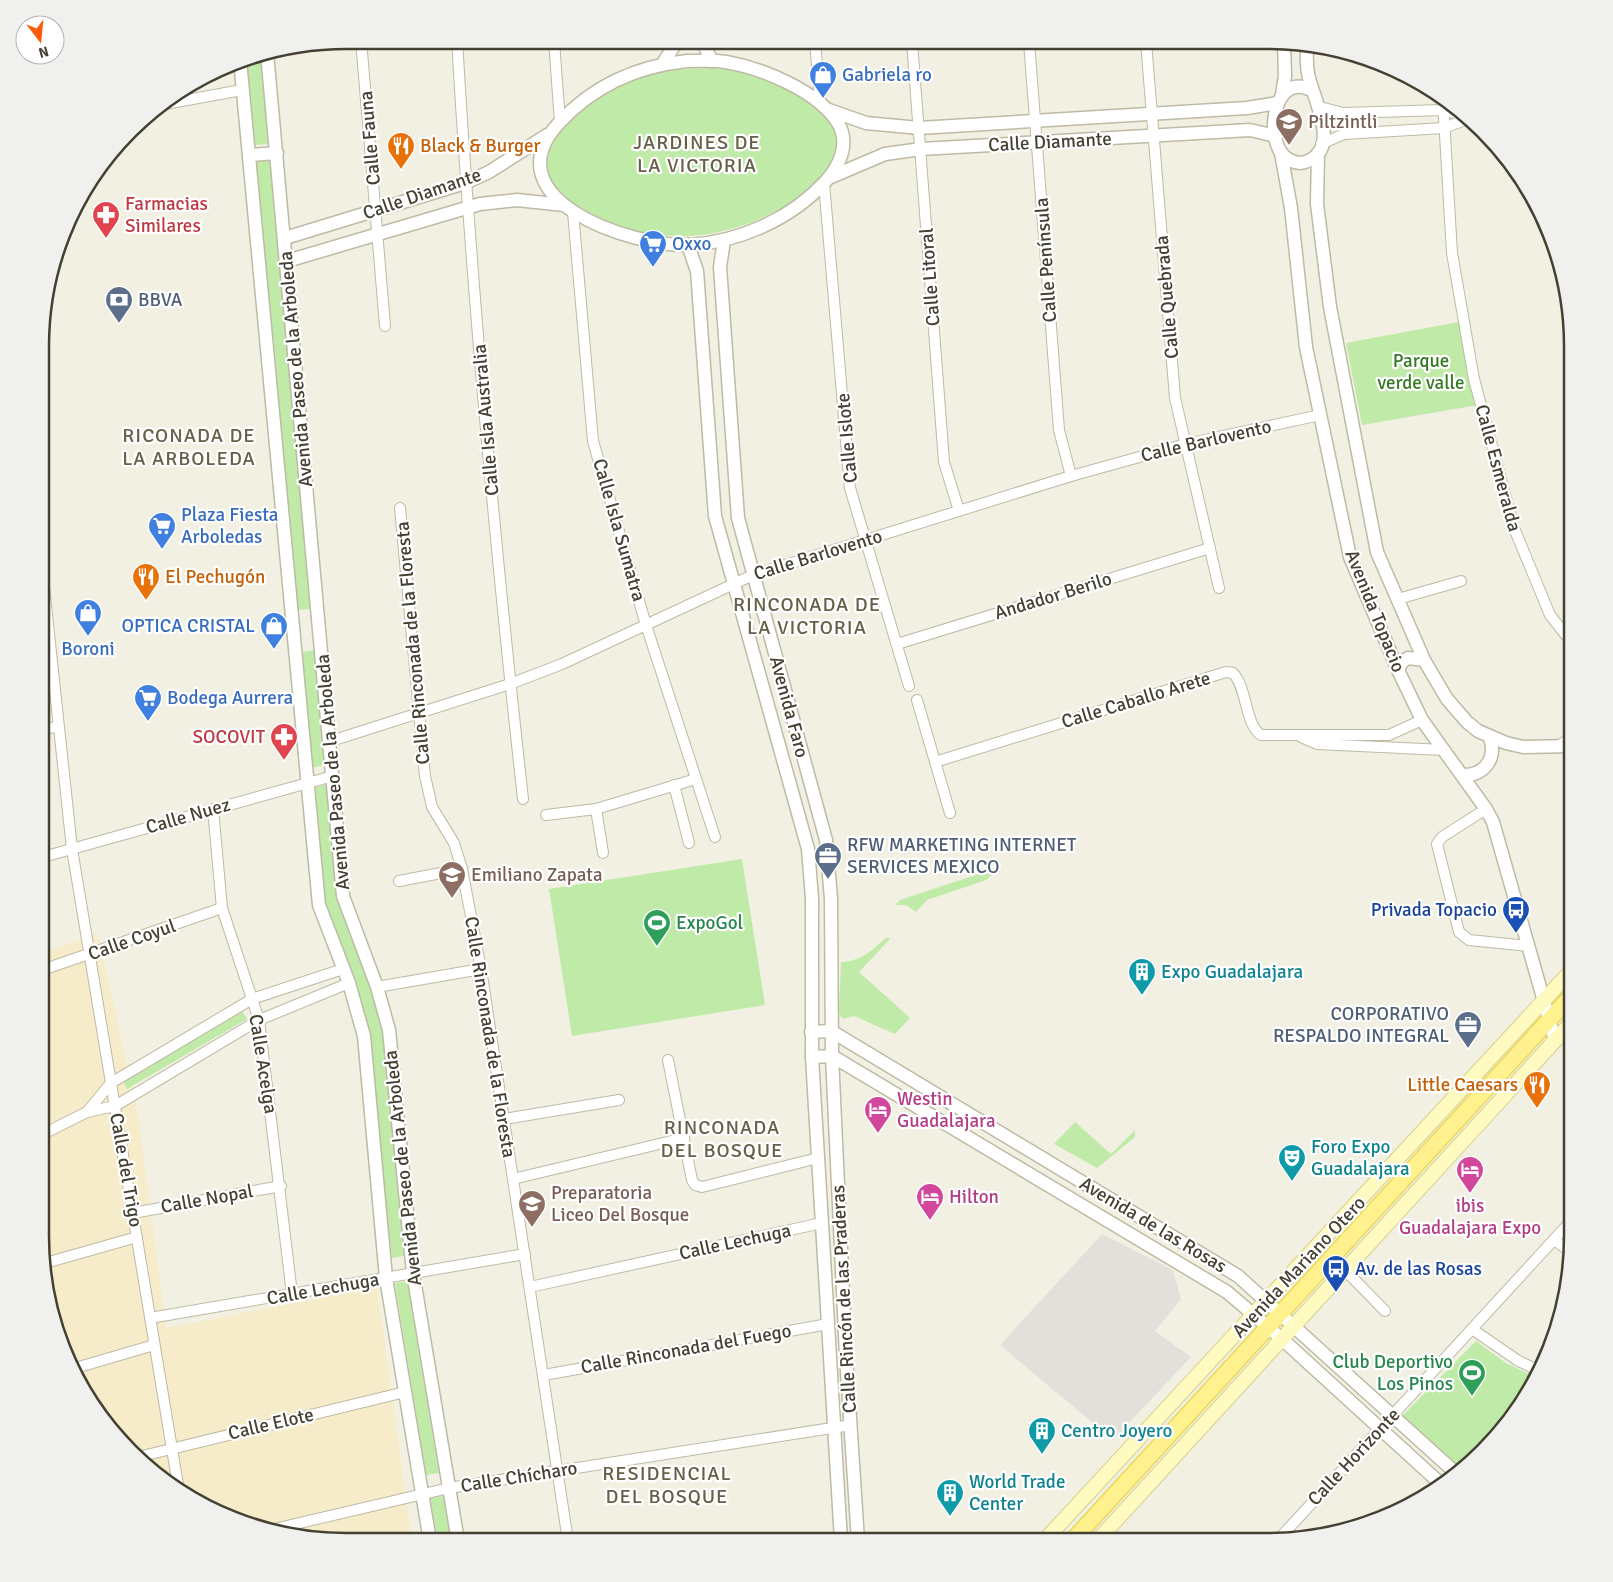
<svg xmlns="http://www.w3.org/2000/svg" width="1613" height="1582" font-family="Signika,sans-serif">
	<style>
		.commercial { fill: #f7ecca }
		.green { fill: #c0eaa7 }
		.parking { fill: #e2e0db }
		.lines { fill: none; stroke-linecap: round; stroke-linejoin: round }
		.minor-casing { stroke: #bebaa4; stroke-width: 12 }
		.tertiary-casing { stroke: #bebaa4; stroke-width: 15 }
		.secondary-casing { stroke: #d5d08e; stroke-width: 16 }
		.primary-casing { stroke: #ebd857; stroke-width: 18 }
		.minor { stroke: #fff; stroke-width: 10 }
		.tertiary { stroke: #fff; stroke-width: 12 }
		.secondary { stroke: #fffabf; stroke-width: 14 }
		.primary { stroke: #fff28e; stroke-width: 15 }
		.labels { text-anchor: middle; dominant-baseline: central; stroke-width: 4.5; stroke-linejoin: round; paint-order: stroke }
		.shop-label { font-size: 19px; fill: #366cbe; stroke: #fff; text-anchor: start }
		.education-label { font-size: 19px; fill: #785e54; stroke: #fff; text-anchor: start }
		.street-label { font-size: 19px; fill: #444032; stroke: #fff }
		.food-label { font-size: 19px; fill: #c56008; stroke: #fff; text-anchor: start }
		.health-label { font-size: 19px; fill: #be3a42; stroke: #fff; text-anchor: start }
		.service-label { font-size: 19px; fill: #4e5e75; stroke: #fff; text-anchor: start }
		.park-label { font-size: 19px; fill: #347922; stroke: #fff }
		.transit-label { font-size: 19px; fill: #164399; stroke: #fff; text-anchor: end }
		.leisure-label { font-size: 19px; fill: #27864d; stroke: #fff; text-anchor: start }
		.culture-label { font-size: 19px; fill: #0d838f; stroke: #fff; text-anchor: start }
		.hotel-label { font-size: 19px; fill: #b23c85; stroke: #fff; text-anchor: start }
		.neighbourhood-label { font-size: 20px; letter-spacing: 1px; fill: #676049; stroke: #fff }
		.rim { fill: none; stroke: #444032; stroke-width: 2.5 }
	</style>
	<rect width="100%" height="100%" fill="#f2f0e2"/>
	<!-- commercial -->
	<path class="commercial" d="M98,934L138,1114L166,1328L377,1287L412,1541H326L210,1510L159,1479L103,1423L63,1353L41,1256L42,953Z"/>
	<!-- green -->
	<g class="green">
		<path d="M261,54L270,144L254,145L246,57Z"/>
		<path d="M715,68C725,69 735,70 745,72C769,79 827,105 835,130C838,139 837,152 835,160C829,177 810,191 795,200C737,237 669,249 605,220C586,211 561,199 550,180C528,140 601,91 633,80C660,70 687,68 715,68Z"/>
		<path d="M272,160L312,609L296,610L256,161Z"/>
		<path d="M1464,321L1478,405L1362,425L1346,343Z"/>
		<path d="M317,650L328,764L312,768L300,652Z"/>
		<path d="M329,784L339,898L384,1026L404,1256L392,1258L367,1022L323,902L313,788Z"/>
		<path d="M742,859L765,1005L572,1036L549,889Z"/>
		<path d="M1000,867L986,880L927,900L916,912L906,905H895L900,900Z"/>
		<path d="M887,937L890,939L859,972L910,1018L895,1034L854,1016L843,1019L839,1013L841,962C860,962 874,949 887,937Z"/>
		<path d="M242,1011L247,1019L127,1089L123,1081Z"/>
		<path d="M1075,1122L1111,1154L1135,1130V1137L1097,1168L1054,1144Z"/>
		<path d="M407,1281L439,1473L426,1475L395,1283Z"/>
		<path d="M1476,1341L1506,1363L1537,1378L1497,1438L1463,1470L1402,1416Z"/>
		<path d="M443,1496L451,1541H438L430,1498Z"/>
	</g>
	<!-- parking -->
	<path class="parking" d="M1102,1234L1173,1270L1181,1299L1155,1331L1191,1357L1113,1440L1000,1345Z"/>
	<g class="lines">
		<defs>
			<g id="minor">
				<path d="M361,40L385,326"/>
				<path d="M457,40C472,294 495,547 523,799"/>
				<path d="M554,41L560,122"/>
				<path d="M815,41L820,102"/>
				<path d="M912,42L944,462L959,511"/>
				<path d="M1029,42L1059,430L1071,476"/>
				<path d="M1146,42L1175,398L1219,588"/>
				<path d="M1443,101L1452,253L1474,379L1514,528L1550,615L1572,643"/>
				<path d="M165,104L242,90"/>
				<path d="M1320,107L1343,113L1443,110L1458,114"/>
				<path d="M1321,144L1344,134L1444,128L1465,120"/>
				<path d="M824,183L850,488L909,686"/>
				<path d="M573,212L593,441L646,625L715,837"/>
				<path d="M400,508L425,776L432,807L454,843L462,869L481,969L568,1541"/>
				<path d="M44,587L72,849L179,1491"/>
				<path d="M1398,599L1461,581"/>
				<path d="M897,644L1210,548"/>
				<path d="M917,700L950,813"/>
				<path d="M43,730L58,726"/>
				<path d="M1301,737L1317,744L1444,750"/>
				<path d="M331,741L510,684L562,664L753,575L1071,476L1186,444L1320,415"/>
				<path d="M1560,745L1572,737"/>
				<path d="M935,762L1226,672L1233,673C1247,687 1245,725 1261,735H1389L1422,720"/>
				<path d="M674,785L689,843"/>
				<path d="M213,809L222,908L259,1020L292,1294"/>
				<path d="M596,809L603,853"/>
				<path d="M1486,809L1442,837L1437,844L1459,932L1469,940L1529,946"/>
				<path d="M546,815L596,809L696,779"/>
				<path d="M43,857L333,776"/>
				<path d="M399,881L462,869"/>
				<path d="M42,970L222,908"/>
				<path d="M377,987L481,969"/>
				<path d="M668,1060L692,1180L695,1185L702,1187L818,1158"/>
				<path d="M87,1112L111,1083L252,999L343,969"/>
				<path d="M504,1119L619,1100"/>
				<path d="M41,1135L87,1112L115,1106L259,1020L349,983"/>
				<path d="M513,1179L684,1138"/>
				<path d="M133,1213L281,1186"/>
				<path d="M1554,1240L1572,1253"/>
				<path d="M42,1264L137,1237"/>
				<path d="M1345,1270L1385,1311"/>
				<path d="M530,1287L822,1223"/>
				<path d="M150,1318L525,1254"/>
				<path d="M1472,1329L1517,1360L1541,1372"/>
				<path d="M72,1369L154,1345"/>
				<path d="M544,1375L828,1324"/>
				<path d="M138,1457L405,1392"/>
				<path d="M278,1528L449,1488L851,1425"/>
				<path d="M847,1541H858"/>
				<path d="M1277,1541L1572,1220"/>
			</g>
			<g id="tertiary">
				<path d="M702,41L712,61"/>
				<path d="M1307,43C1307,53 1306,63 1308,73C1311,95 1342,147 1308,161C1299,165 1291,162 1284,156C1264,137 1274,69 1313,91"/>
				<path d="M267,53L343,896L377,987L389,1030L413,1273L458,1541"/>
				<path d="M240,60L319,905L349,983L364,1036L386,1278L430,1541"/>
				<path d="M687,61C700,61 713,60 726,62C762,68 818,91 838,123C850,143 840,166 825,182C791,219 739,242 689,245C631,247 489,199 559,123C593,86 638,66 687,61Z"/>
				<path d="M662,65L677,41"/>
				<path d="M1282,95L1285,76L1284,43"/>
				<path d="M829,110L866,123L919,128L1247,108L1278,103"/>
				<path d="M1281,153L1291,208L1306,347L1350,557L1398,670L1422,720L1486,809L1493,822L1555,1040"/>
				<path d="M1318,153L1317,204L1330,307L1377,552L1424,660L1447,699L1467,722L1478,731L1506,743L1523,747L1572,746"/>
				<path d="M250,155L277,153"/>
				<path d="M831,177L885,154L921,149L1250,130L1276,136"/>
				<path d="M285,238L465,183L489,172L547,135"/>
				<path d="M724,240L720,267L738,518L826,840L831,899L832,1056L846,1356L858,1541"/>
				<path d="M688,245L697,271L715,516L808,849L812,898V1057L841,1541"/>
				<path d="M287,261L480,204L517,200L564,205"/>
				<path d="M1398,670L1402,662L1408,658L1424,660"/>
				<path d="M1462,775C1484,776 1497,759 1490,738"/>
				<path d="M811,1032L831,1031L1238,1276L1458,1475"/>
				<path d="M812,1057L832,1056L1227,1292L1282,1339L1442,1485"/>
			</g>
			<g id="secondary">
				<path d="M1044,1541L1572,970"/>
				<path d="M1097,1541L1572,1022"/>
			</g>
			<path id="primary" d="M1072,1541L1572,995"/>
		</defs>
		<!-- minor casing -->
		<use href="#minor" class="minor-casing"/>
		<!-- tertiary casing -->
		<use href="#tertiary" class="tertiary-casing"/>
		<!-- secondary casing -->
		<use href="#secondary" class="secondary-casing"/>
		<!-- primary casing -->
		<use href="#primary" class="primary-casing"/>
		<!-- minor -->
		<use href="#minor" class="minor"/>
		<!-- tertiary -->
		<use href="#tertiary" class="tertiary"/>
		<!-- secondary -->
		<use href="#secondary" class="secondary"/>
		<!-- primary -->
		<use href="#primary" class="primary"/>
	</g>
	<!-- icons -->
	<defs>
		<symbol id="shop-pin" viewBox="-11 -11 22 30"><path d="M0 17L-7.5 6A9.5 9.5 0 1 1 7.5 6Z" fill="#3f7fe0" stroke="#fff"/><path d="M-5-2.5h2.3a2.7 3.5 0 0 1 5.4 0H5L5.5 6h-11ZM-1.5-2.5h3a1.5 2.3 0 0 0-3 0Z" fill="#fff"/></symbol>
		<symbol id="school-pin" viewBox="-11 -11 22 30"><path d="M0 17L-7.5 6A9.5 9.5 0 1 1 7.5 6Z" fill="#8d6e63" stroke="#fff"/><path d="M0-5L7-2L0 1L-7-2ZM-4 1L0 2.5L4 1V4Q0 6-4 4Z" fill="#fff"/></symbol>
		<symbol id="restaurant-pin" viewBox="-11 -11 22 30"><path d="M0 17L-7.5 6A9.5 9.5 0 1 1 7.5 6Z" fill="#e8710a" stroke="#fff"/><path d="M-5-6h1v4h1v-4h1v4h1v-4h1v5L-1.5 .5V6h-2V.5L-5-1ZM5-6V6H3V1.5H1.5Q1.5-4 5-6Z" fill="#fff"/></symbol>
		<symbol id="pharmacy-pin" viewBox="-11 -11 22 30"><path d="M0 17L-7.5 6A9.5 9.5 0 1 1 7.5 6Z" fill="#e0444e" stroke="#fff"/><path d="M-2-6h4v4h4v4h-4v4h-4v-4h-4v-4h4Z" fill="#fff"/></symbol>
		<symbol id="supermarket-pin" viewBox="-11 -11 22 30"><path d="M0 17L-7.5 6A9.5 9.5 0 1 1 7.5 6Z" fill="#3f7fe0" stroke="#fff"/><path d="M-6-5.5h2.5l.6 2H6L4.5 2H-2.5L-4.4-4H-6ZM-1.5 3.2a1.3 1.3 0 1 0 .1 0ZM3 3.2a1.3 1.3 0 1 0 .1 0Z" fill="#fff"/></symbol>
		<symbol id="bank-pin" viewBox="-11 -11 22 30"><path d="M0 17L-7.5 6A9.5 9.5 0 1 1 7.5 6Z" fill="#5c6f8a" stroke="#fff"/><path d="M-6-4H6V4H-6ZM0-2.3a2.3 2.3 0 1 0 0 4.6a2.3 2.3 0 1 0 0-4.6Z" fill="#fff"/></symbol>
		<symbol id="office-pin" viewBox="-11 -11 22 30"><path d="M0 17L-7.5 6A9.5 9.5 0 1 1 7.5 6Z" fill="#5c6f8a" stroke="#fff"/><path d="M-6-3h4V-5.5h4V-3h4V5H-6ZM-1-4.5V-3h2v-1.5ZM-6 0V1H6V0Z" fill="#fff"/></symbol>
		<symbol id="bus-pin" viewBox="-11 -11 22 30"><path d="M0 17L-7.5 6A9.5 9.5 0 1 1 7.5 6Z" fill="#1a4fb4" stroke="#fff"/><path d="M-5-6H5V4H4V6H2V4H-2V6H-4V4H-5ZM-3.5-4V0h7V-4ZM-3.5 1.2v1.5H-2V1.2ZM2 1.2v1.5H3.5V1.2Z" fill="#fff"/></symbol>
		<symbol id="stadium-pin" viewBox="-11 -11 22 30"><path d="M0 17L-7.5 6A9.5 9.5 0 1 1 7.5 6Z" fill="#2e9e5b" stroke="#fff"/><path d="M0-5a6.5 5 0 1 0 0 10a6.5 5 0 1 0 0-10ZM-3.5-1.8h7v3.6h-7Z" fill="#fff"/></symbol>
		<symbol id="building-pin" viewBox="-11 -11 22 30"><path d="M0 17L-7.5 6A9.5 9.5 0 1 1 7.5 6Z" fill="#0f9aa8" stroke="#fff"/><path d="M-4-6H4V6H1V3H-1V6H-4ZM-2.5-4.3h1.7v1.8h-1.7ZM.8-4.3h1.7v1.8H.8ZM-2.5-1h1.7V.8h-1.7ZM.8-1h1.7V.8H.8Z" fill="#fff"/></symbol>
		<symbol id="hotel-pin" viewBox="-11 -11 22 30"><path d="M0 17L-7.5 6A9.5 9.5 0 1 1 7.5 6Z" fill="#d1479c" stroke="#fff"/><path d="M-6-4.5h1.5V1H6V5H4.5V3h-9V5H-6ZM-4 0a1.8 1.8 0 1 1 3.6 0ZM.5 0V-2.5h3Q6-2.5 6 0Z" fill="#fff"/></symbol>
		<symbol id="theatre-pin" viewBox="-11 -11 22 30"><path d="M0 17L-7.5 6A9.5 9.5 0 1 1 7.5 6Z" fill="#0f9aa8" stroke="#fff"/><path d="M-5-5.5Q0-4 5-5.5V0Q5 5 0 6Q-5 5-5 0ZM-3.3-2.5H-1v1.5H-3.3ZM1-2.5H3.3v1.5H1ZM-2.8 1Q0 5.5 2.8 1Z" fill="#fff"/></symbol>
		<symbol id="university-pin" viewBox="-11 -11 22 30"><path d="M0 17L-7.5 6A9.5 9.5 0 1 1 7.5 6Z" fill="#8d6e63" stroke="#fff"/><path d="M0-5L7-2L0 1L-7-2ZM-4 1L0 2.5L4 1V4Q0 6-4 4Z" fill="#fff"/></symbol>
	</defs>
	<g fill-rule="evenodd">
		<use href="#shop-pin" x="807" y="59" width="32" height="43"/>
		<use href="#school-pin" x="1273" y="106" width="32" height="43"/>
		<use href="#restaurant-pin" x="385" y="130" width="32" height="43"/>
		<use href="#pharmacy-pin" x="90" y="199" width="32" height="43"/>
		<use href="#supermarket-pin" x="637" y="228" width="32" height="43"/>
		<use href="#bank-pin" x="103" y="284" width="32" height="43"/>
		<use href="#supermarket-pin" x="146" y="510" width="32" height="43"/>
		<use href="#restaurant-pin" x="130" y="561" width="32" height="43"/>
		<use href="#shop-pin" x="72" y="597" width="32" height="43"/>
		<use href="#shop-pin" x="258" y="610" width="32" height="43"/>
		<use href="#supermarket-pin" x="132" y="682" width="32" height="43"/>
		<use href="#pharmacy-pin" x="268" y="721" width="32" height="43"/>
		<use href="#office-pin" x="812" y="840" width="32" height="43"/>
		<use href="#school-pin" x="436" y="859" width="32" height="43"/>
		<use href="#bus-pin" x="1500" y="894" width="32" height="43"/>
		<use href="#stadium-pin" x="641" y="907" width="32" height="43"/>
		<use href="#building-pin" x="1126" y="956" width="32" height="43"/>
		<use href="#office-pin" x="1452" y="1009" width="32" height="43"/>
		<use href="#restaurant-pin" x="1521" y="1069" width="32" height="43"/>
		<use href="#hotel-pin" x="862" y="1094" width="32" height="43"/>
		<use href="#theatre-pin" x="1276" y="1142" width="32" height="43"/>
		<use href="#hotel-pin" x="1454" y="1154" width="32" height="43"/>
		<use href="#hotel-pin" x="914" y="1181" width="32" height="43"/>
		<use href="#university-pin" x="516" y="1188" width="32" height="43"/>
		<use href="#bus-pin" x="1320" y="1253" width="32" height="43"/>
		<use href="#stadium-pin" x="1456" y="1357" width="32" height="43"/>
		<use href="#building-pin" x="1026" y="1415" width="32" height="43"/>
		<use href="#building-pin" x="934" y="1477" width="32" height="43"/>
	</g>
	<g class="labels">
		<!-- shop labels -->
		<g class="shop-label">
			<text x="842" y="75">Gabriela ro</text>
			<text x="672" y="244">Oxxo</text>
			<text x="181" y="515">Plaza Fiesta<tspan x="181" dy="22">Arboledas</tspan></text>
			<text x="255" y="626" text-anchor="end">OPTICA CRISTAL</text>
			<text x="88" y="649" text-anchor="middle">Boroni</text>
			<text x="167" y="698">Bodega Aurrera</text>
		</g>
		<!-- education labels -->
		<g class="education-label">
			<text x="1308" y="122">Piltzintli</text>
			<text x="471" y="875">Emiliano Zapata</text>
			<text x="551" y="1193">Preparatoria<tspan x="551" dy="22">Liceo Del Bosque</tspan></text>
		</g>
		<!-- street labels -->
		<g class="street-label">
			<text transform="translate(370 138) rotate(-95)">Calle Fauna</text>
			<text transform="translate(1050 142) rotate(-3)">Calle Diamante</text>
			<text transform="translate(422 194) rotate(-19)">Calle Diamante</text>
			<text transform="translate(1046 260) rotate(-94)">Calle Península</text>
			<text transform="translate(930 277) rotate(-94)">Calle Litoral</text>
			<text transform="translate(1167 297) rotate(-95)">Calle Quebrada</text>
			<text transform="translate(296 369) rotate(-95)">Avenida Paseo de la Arboleda</text>
			<text transform="translate(486 420) rotate(-95)">Calle Isla Australia</text>
			<text transform="translate(847 438) rotate(-95)">Calle Islote</text>
			<text transform="translate(1206 441) rotate(-13)">Calle Barlovento</text>
			<text transform="translate(1498 468) rotate(75)">Calle Esmeralda</text>
			<text transform="translate(619 530) rotate(74)">Calle Isla Sumatra</text>
			<text transform="translate(818 555) rotate(-17)">Calle Barlovento</text>
			<text transform="translate(1053 596) rotate(-17)">Andador Berilo</text>
			<text transform="translate(1375 611) rotate(68)">Avenida Topacio</text>
			<text transform="translate(413 643) rotate(-95)">Calle Rinconada de la Floresta</text>
			<text transform="translate(1136 700) rotate(-17)">Calle Caballo Arete</text>
			<text transform="translate(789 707) rotate(75)">Avenida Faro</text>
			<text transform="translate(333 772) rotate(-95)">Avenida Paseo de la Arboleda</text>
			<text transform="translate(188 816) rotate(-16)">Calle Nuez</text>
			<text transform="translate(132 940) rotate(-19)">Calle Coyul</text>
			<text transform="translate(490 1037) rotate(81)">Calle Rinconada de la Floresta</text>
			<text transform="translate(263 1064) rotate(81)">Calle Acelga</text>
			<text transform="translate(403 1168) rotate(-96)">Avenida Paseo de la Arboleda</text>
			<text transform="translate(126 1170) rotate(80)">Calle del Trigo</text>
			<text transform="translate(207 1199) rotate(-10)">Calle Nopal</text>
			<text transform="translate(1153 1225) rotate(31)">Avenida de las Rosas</text>
			<text transform="translate(735 1242) rotate(-12)">Calle Lechuga</text>
			<text transform="translate(1299 1267) rotate(-47)">Avenida Mariano Otero</text>
			<text transform="translate(323 1289) rotate(-10)">Calle Lechuga</text>
			<text transform="translate(844 1299) rotate(-93)">Calle Rincón de las Praderas</text>
			<text transform="translate(686 1349) rotate(-10)">Calle Rinconada del Fuego</text>
			<text transform="translate(271 1424) rotate(-13)">Calle Elote</text>
			<text transform="translate(1354 1457) rotate(-47)">Calle Horizonte</text>
			<text transform="translate(519 1477) rotate(-9)">Calle Chícharo</text>
		</g>
		<!-- food labels -->
		<g class="food-label">
			<text x="420" y="146">Black &amp; Burger</text>
			<text x="165" y="577">El Pechugón</text>
			<text x="1518" y="1085" text-anchor="end">Little Caesars</text>
		</g>
		<!-- health labels -->
		<g class="health-label">
			<text x="125" y="204">Farmacias<tspan x="125" dy="22">Similares</tspan></text>
			<text x="265" y="737" text-anchor="end">SOCOVIT</text>
		</g>
		<!-- service labels -->
		<g class="service-label">
			<text x="138" y="300">BBVA</text>
			<text x="847" y="845">RFW MARKETING INTERNET<tspan x="847" dy="22">SERVICES MEXICO</tspan></text>
			<text x="1449" y="1014" text-anchor="end">CORPORATIVO<tspan x="1449" dy="22">RESPALDO INTEGRAL</tspan></text>
		</g>
		<!-- park labels -->
		<g class="park-label">
			<text x="1421" y="361">Parque<tspan x="1421" dy="22">verde valle</tspan></text>
		</g>
		<!-- transit labels -->
		<g class="transit-label">
			<text x="1497" y="910">Privada Topacio</text>
			<text x="1355" y="1269" text-anchor="start">Av. de las Rosas</text>
		</g>
		<!-- leisure labels -->
		<g class="leisure-label">
			<text x="676" y="923">ExpoGol</text>
			<text x="1453" y="1362" text-anchor="end">Club Deportivo<tspan x="1453" dy="22">Los Pinos</tspan></text>
		</g>
		<!-- culture labels -->
		<g class="culture-label">
			<text x="1161" y="972">Expo Guadalajara</text>
			<text x="1311" y="1147">Foro Expo<tspan x="1311" dy="22">Guadalajara</tspan></text>
			<text x="1061" y="1431">Centro Joyero</text>
			<text x="969" y="1482">World Trade<tspan x="969" dy="22">Center</tspan></text>
		</g>
		<!-- hotel labels -->
		<g class="hotel-label">
			<text x="897" y="1099">Westin<tspan x="897" dy="22">Guadalajara</tspan></text>
			<text x="949" y="1197">Hilton</text>
			<text x="1470" y="1206" text-anchor="middle">ibis<tspan x="1470" dy="22">Guadalajara Expo</tspan></text>
		</g>
		<!-- neighbourhood labels -->
		<g class="neighbourhood-label">
			<text x="697" y="142">JARDINES DE<tspan x="697" dy="23">LA VICTORIA</tspan></text>
			<text x="189" y="435">RICONADA DE<tspan x="189" dy="23">LA ARBOLEDA</tspan></text>
			<text x="807" y="604">RINCONADA DE<tspan x="807" dy="23">LA VICTORIA</tspan></text>
			<text x="722" y="1127">RINCONADA<tspan x="722" dy="23">DEL BOSQUE</tspan></text>
			<text x="667" y="1473">RESIDENCIAL<tspan x="667" dy="23">DEL BOSQUE</tspan></text>
		</g>
	</g>
	<!-- crop -->
	<path d="M0 0H1613V1582H0ZM346 49H1267A297 297 0 0 1 1564 346V1236A297 297 0 0 1 1267 1533H346A297 297 0 0 1 49 1236V346A297 297 0 0 1 346 49Z" fill="#f0f0ef" fill-rule="evenodd"/>
	<path class="rim" d="M346 49H1267A297 297 0 0 1 1564 346V1236A297 297 0 0 1 1267 1533H346A297 297 0 0 1 49 1236V346A297 297 0 0 1 346 49Z"/>
	<!-- north arrow -->
	<g transform="translate(40 40) rotate(164)"><circle r="24" fill="#ffffff" stroke="#b4b3ad"/>
	<path d="M0-4L9 19L0 12L-9 19Z" fill="#ff5a0c"/>
	<text y="-8" font-size="14" font-weight="bold" text-anchor="middle" fill="#444032">N</text>
	</g>
</svg>
